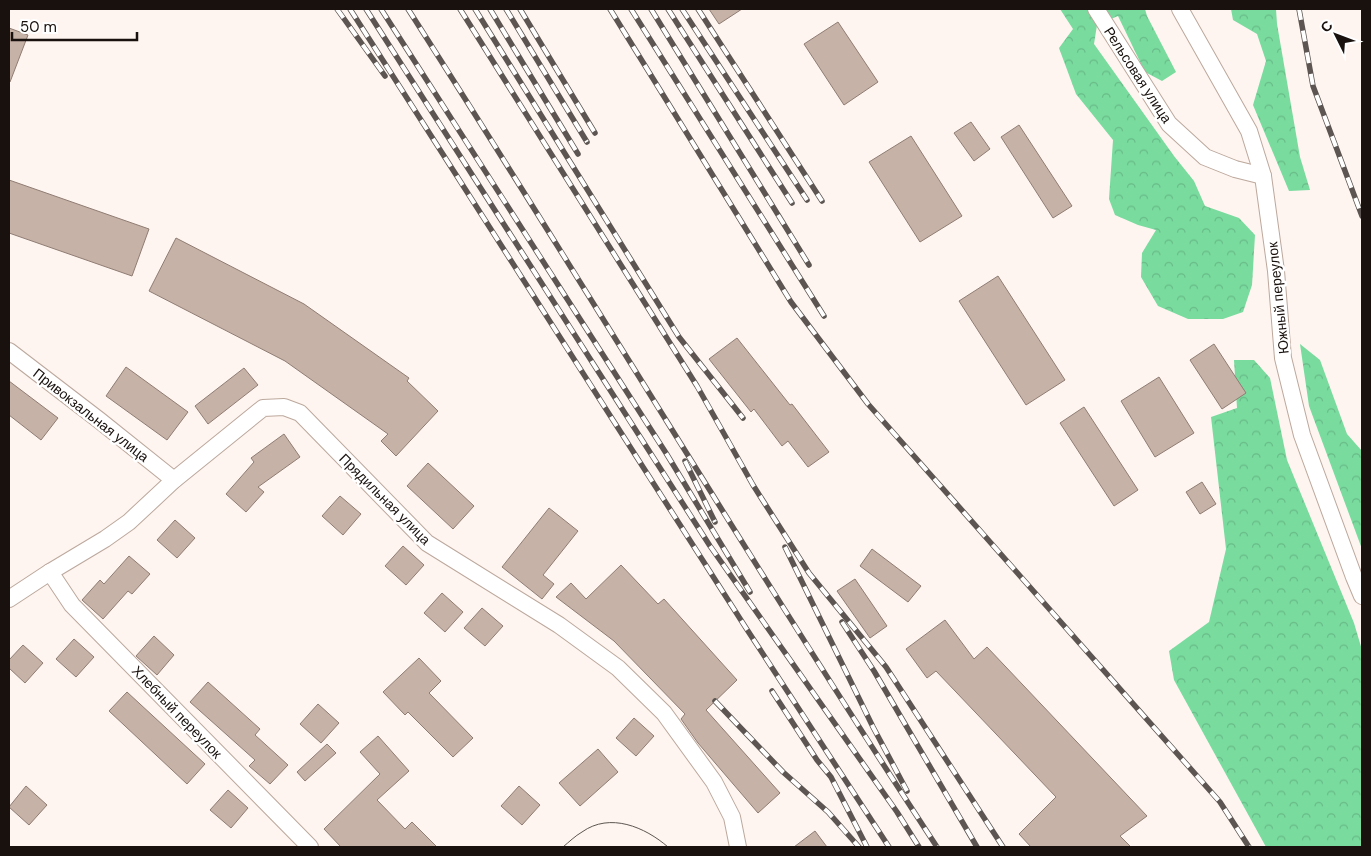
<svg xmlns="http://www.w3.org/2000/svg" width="1371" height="856" font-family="'DM Sans',sans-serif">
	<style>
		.forest { fill: url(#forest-crowns) }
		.building { fill: #c7b2a8; stroke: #8f7c72 }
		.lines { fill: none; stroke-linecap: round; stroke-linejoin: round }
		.minor-casing { stroke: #bca89d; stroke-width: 18 }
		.minor { stroke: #fff; stroke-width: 16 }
		.tram { stroke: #5c5551; stroke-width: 1 }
		.rail-casing { stroke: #5c5551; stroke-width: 5.5 }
		.rail { stroke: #fff; stroke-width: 4; stroke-dasharray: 11; stroke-linecap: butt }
		.labels { text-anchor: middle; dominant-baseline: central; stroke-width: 5; stroke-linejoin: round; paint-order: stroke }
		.street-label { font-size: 14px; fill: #18110e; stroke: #fff }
	</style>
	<defs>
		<pattern id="forest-crowns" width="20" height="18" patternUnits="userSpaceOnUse" patternTransform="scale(1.25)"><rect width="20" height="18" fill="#79db9e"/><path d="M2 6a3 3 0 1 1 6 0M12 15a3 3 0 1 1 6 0" fill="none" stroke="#68bb87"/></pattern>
	</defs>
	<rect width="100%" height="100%" fill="#fef5f0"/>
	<!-- forest -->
	<g class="forest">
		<path d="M1060,9H1145L1147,16L1176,72L1162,81L1145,72L1118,16L1097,25L1094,44L1174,156L1194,181L1205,206L1239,218L1255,235L1252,285L1243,312L1223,319H1188L1158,306L1141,277L1142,253L1156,230L1138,225L1115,215L1109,199L1113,140L1076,94L1059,48L1073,29Z"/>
		<path d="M1231,9H1276L1277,24L1300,157L1310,190L1289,191L1253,105L1266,61L1257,34L1233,20Z"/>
		<path d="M1300,344L1320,360L1347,434L1362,451V549L1309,406Z"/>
		<path d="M1234,360H1254L1270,378L1287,460L1354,623L1362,650V847H1266L1174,680L1169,651L1209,622L1226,549L1211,417L1237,408Z"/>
	</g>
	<!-- building -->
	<g class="building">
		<path d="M709,9H742L719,24Z"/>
		<path d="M838,22L878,82L844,105L804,44Z"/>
		<path d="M9,28L28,35L10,82H9Z"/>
		<path d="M971,122L990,149L974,161L954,133Z"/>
		<path d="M1019,125L1072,206L1053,218L1001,137Z"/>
		<path d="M911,136L962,216L920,242L869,162Z"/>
		<path d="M9,180L149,229L132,276L9,233Z"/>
		<path d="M176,238L304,304L409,378L407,381L438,411L396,456L381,441L388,434L285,361L149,291Z"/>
		<path d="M998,276L1065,380L1026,405L959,301Z"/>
		<path d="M737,338L790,405L792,404L829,452L808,467L788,441L782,446L754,409L751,412L709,359Z"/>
		<path d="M1214,344L1246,393L1222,409L1190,360Z"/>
		<path d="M126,367L188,412L167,440L106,396Z"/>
		<path d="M244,368L258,385L208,424L195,406Z"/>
		<path d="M1159,377L1194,433L1155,457L1121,401Z"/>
		<path d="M9,381L58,418L41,440L9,415Z"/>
		<path d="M1084,407L1138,490L1114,506L1060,423Z"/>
		<path d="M284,434L300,457L258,487L264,492L246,512L226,494L254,462L251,458Z"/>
		<path d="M428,463L474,506L453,529L407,486Z"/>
		<path d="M1202,482L1216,504L1200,514L1186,492Z"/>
		<path d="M340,496L361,514L343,535L322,516Z"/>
		<path d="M549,508L578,531L543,575L554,584L542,599L502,567Z"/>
		<path d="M175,520L195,538L177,558L157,540Z"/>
		<path d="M403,546L424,565L406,585L385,566Z"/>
		<path d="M872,549L921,586L908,602L860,566Z"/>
		<path d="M129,556L150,574L132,594L128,591L103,619L82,600L100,580L104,584Z"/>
		<path d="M621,565L658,604L664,599L737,680L706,710L780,793L758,813L698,743L681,719L685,714L614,641L556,597L571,583L586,599Z"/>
		<path d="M855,579L887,626L870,638L837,591Z"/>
		<path d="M442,593L463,612L445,632L424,613Z"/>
		<path d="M482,608L503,626L485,646L464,628Z"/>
		<path d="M945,620L974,659L987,647L1147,816L1120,836L1131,847H1031L1019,834L1056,797L936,671L927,678L906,649Z"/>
		<path d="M154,636L174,655L157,675L136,656Z"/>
		<path d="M74,639L94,657L76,677L56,659Z"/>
		<path d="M23,645L43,663L25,683L9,668V660Z"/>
		<path d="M419,658L441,681L429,693L473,738L453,757L408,712L405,715L383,692Z"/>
		<path d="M208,682L260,729L255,735L288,765L270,784L249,766L255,760L190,702Z"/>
		<path d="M127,692L205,764L187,784L109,711Z"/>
		<path d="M318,704L339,723L321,743L300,724Z"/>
		<path d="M634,718L654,736L636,756L616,738Z"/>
		<path d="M378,736L409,771L377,800L405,829L412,822L437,847H341L324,829L380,774L360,752Z"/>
		<path d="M327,744L336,753L305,781L297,772Z"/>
		<path d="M598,749L618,772L580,806L559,783Z"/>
		<path d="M26,786L47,805L29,825L9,807Z"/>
		<path d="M519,786L540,805L522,825L501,806Z"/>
		<path d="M228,790L248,808L231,828L210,810Z"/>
		<path d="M815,831L827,847H794Z"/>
	</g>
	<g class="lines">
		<defs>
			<g id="minor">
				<path d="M1096,9L1169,124L1205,157L1235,169L1263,176"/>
				<path d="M1180,9L1249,131L1263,176L1276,271L1283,358L1302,435L1354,577L1362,596"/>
				<path d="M9,351L99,420L174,480"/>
				<path d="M50,572L72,605L310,847"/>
				<path d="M9,599L50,572L105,539L129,522L174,480L263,408L284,407L300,413L427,543L559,625L618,668L664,713L714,782L732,817L738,847"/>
			</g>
		</defs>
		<!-- minor casing -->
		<use href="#minor" class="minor-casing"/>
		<!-- minor -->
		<use href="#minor" class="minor"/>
		<!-- tram -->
		<path class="tram" d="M563,847C569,842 575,836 582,832C610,812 645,827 668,847"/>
		<defs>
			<g id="rail">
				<path d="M337,9L385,76"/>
				<path d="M350,9L746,628L889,847"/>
				<path d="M366,9L710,546L897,812L919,847"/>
				<path d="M381,9L666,453L750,592"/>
				<path d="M408,9C586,287 756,571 937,847"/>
				<path d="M460,9L697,386L753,485L809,573L886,667L1003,847"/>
				<path d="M475,9L679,337L743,418"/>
				<path d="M490,9L578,154"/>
				<path d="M506,9L587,142"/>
				<path d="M520,9L595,133"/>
				<path d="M610,9L791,302L868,404L1220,802L1249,847"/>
				<path d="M631,9L824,316"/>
				<path d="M651,9L809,265"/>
				<path d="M668,9L792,203"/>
				<path d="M682,9L807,200"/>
				<path d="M698,9L822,201"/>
				<path d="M1299,9L1313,86L1362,216"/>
				<path d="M685,461L715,522"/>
				<path d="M785,547L873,727L907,791"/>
				<path d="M842,622L874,671L977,847"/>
				<path d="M772,691L817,760L831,777L867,847"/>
				<path d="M715,701L783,772L828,812L859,847"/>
			</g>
		</defs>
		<!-- rail casing -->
		<use href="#rail" class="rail-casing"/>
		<!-- rail -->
		<use href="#rail" class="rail"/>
	</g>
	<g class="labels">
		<!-- street labels -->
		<g class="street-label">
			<text transform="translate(1138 75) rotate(57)">Рельсовая улица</text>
			<text transform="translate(1278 298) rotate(-96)">Южный переулок</text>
			<text transform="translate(91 415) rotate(38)">Привокзальная улица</text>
			<text transform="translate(385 499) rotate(45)">Прядильная улица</text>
			<text transform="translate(177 712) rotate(46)">Хлебный переулок</text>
		</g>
	</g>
	<!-- border -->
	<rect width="1371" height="856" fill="none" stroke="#18110e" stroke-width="20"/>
	<!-- north arrow -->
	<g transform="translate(1336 35) rotate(312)" stroke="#ffffff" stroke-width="4" paint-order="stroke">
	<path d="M0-4L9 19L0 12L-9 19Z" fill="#18110e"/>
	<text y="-8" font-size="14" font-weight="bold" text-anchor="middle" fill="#18110e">С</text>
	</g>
	<!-- scale -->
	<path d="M12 32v8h125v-8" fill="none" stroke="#18110e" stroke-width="2.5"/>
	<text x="20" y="32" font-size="15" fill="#18110e" stroke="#ffffff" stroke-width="4" paint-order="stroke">50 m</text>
</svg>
